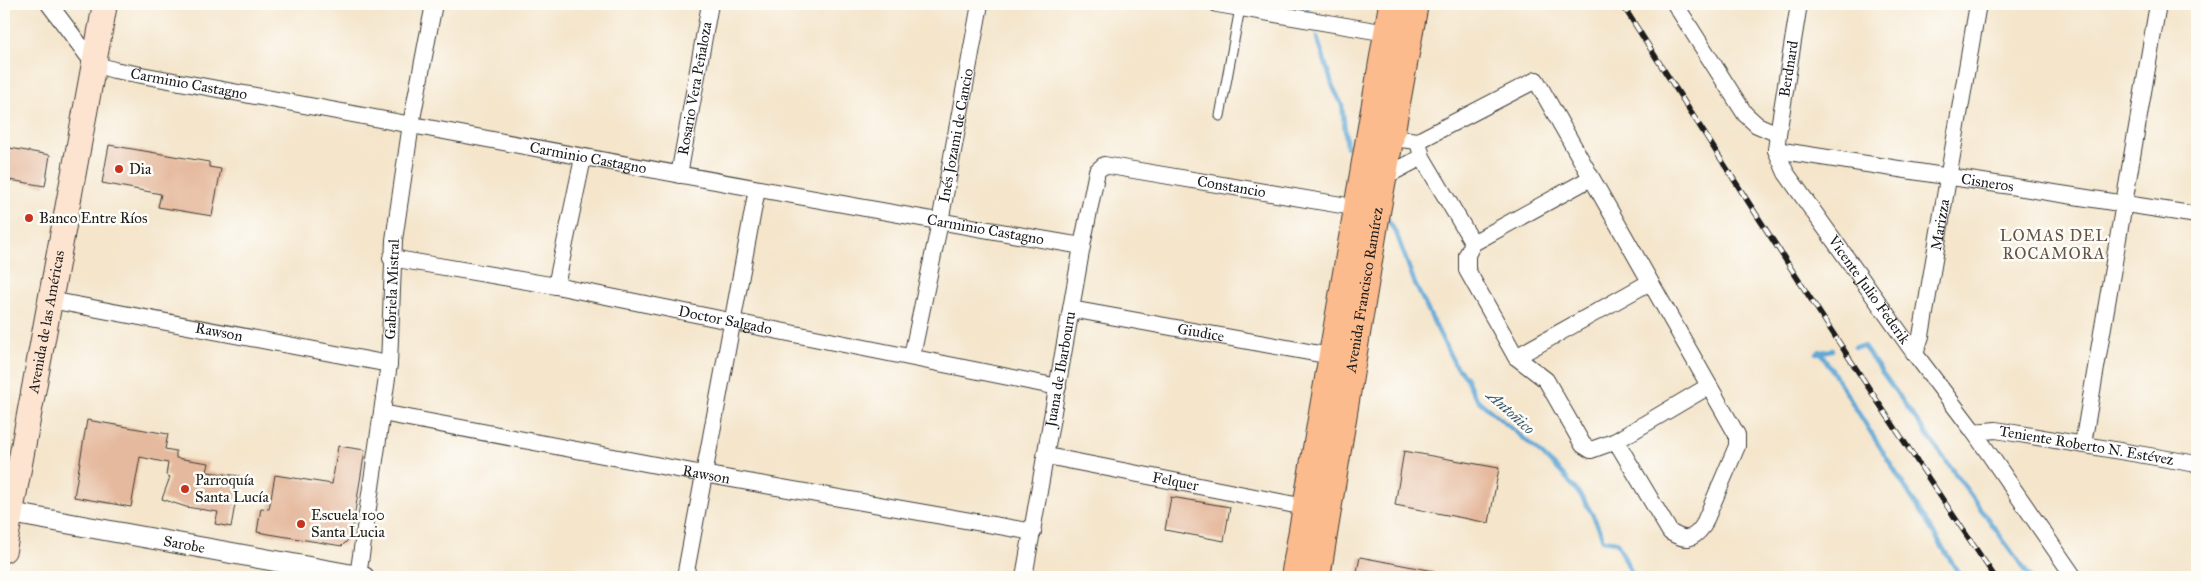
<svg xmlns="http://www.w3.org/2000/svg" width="2201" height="581" font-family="'IM FELL Great Primer',serif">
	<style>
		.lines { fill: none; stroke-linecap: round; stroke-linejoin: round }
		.stream { stroke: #60a7d6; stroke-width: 4.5 }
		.building { fill: #e5b99d }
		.service-casing { stroke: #3c3a36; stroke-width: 11 }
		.minor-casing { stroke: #3c3a36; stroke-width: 18 }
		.tertiary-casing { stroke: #3c3a36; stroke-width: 22 }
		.secondary-casing { stroke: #3c3a36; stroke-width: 26 }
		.primary-casing { stroke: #3c3a36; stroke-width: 28 }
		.service { stroke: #fff; stroke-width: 9 }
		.minor { stroke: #fff; stroke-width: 16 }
		.tertiary { stroke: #fff; stroke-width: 20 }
		.secondary { stroke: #fde4d1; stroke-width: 24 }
		.primary { stroke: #fbbb8c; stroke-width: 26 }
		.rail-casing { stroke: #1c1c1c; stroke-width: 5.5 }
		.rail { stroke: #fdfcf7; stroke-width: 4; stroke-dasharray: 11; stroke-linecap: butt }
		.poi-dot { fill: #c8321e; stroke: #fdfcf7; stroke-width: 2 }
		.labels { text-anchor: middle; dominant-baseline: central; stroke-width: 5; stroke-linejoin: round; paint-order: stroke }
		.street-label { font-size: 15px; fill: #1c1c1c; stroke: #fdfcf7 }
		.poi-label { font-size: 15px; fill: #1c1c1c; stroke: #fdfcf7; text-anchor: start }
		.neighbourhood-label { font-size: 16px; letter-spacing: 1px; fill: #625349; stroke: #fdfcf7 }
		.water-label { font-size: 16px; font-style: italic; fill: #3b5b70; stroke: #fdfcf7 }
	</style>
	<rect width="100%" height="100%" fill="#fdfcf7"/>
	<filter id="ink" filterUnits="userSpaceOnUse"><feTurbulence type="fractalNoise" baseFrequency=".02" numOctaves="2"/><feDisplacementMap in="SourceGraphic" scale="10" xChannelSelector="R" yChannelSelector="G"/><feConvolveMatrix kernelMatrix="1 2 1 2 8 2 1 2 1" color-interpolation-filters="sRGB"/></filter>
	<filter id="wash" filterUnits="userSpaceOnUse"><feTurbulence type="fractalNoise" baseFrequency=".0096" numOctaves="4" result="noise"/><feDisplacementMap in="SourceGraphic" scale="20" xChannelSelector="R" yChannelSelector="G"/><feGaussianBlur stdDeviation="1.12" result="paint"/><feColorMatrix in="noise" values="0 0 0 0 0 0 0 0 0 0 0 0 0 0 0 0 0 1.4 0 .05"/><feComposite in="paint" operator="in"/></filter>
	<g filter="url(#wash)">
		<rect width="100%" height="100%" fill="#f4e5cb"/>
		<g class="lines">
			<!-- stream -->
			<g class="stream">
				<path d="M1306,4L1308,11"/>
				<path d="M1317,37L1333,87L1342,105L1347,147"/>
				<path d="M1386,216L1397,235L1415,284L1456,367C1473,379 1468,392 1479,401C1525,442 1585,479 1603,540L1617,542L1632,574L1635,577"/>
				<path d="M1854,347L1863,346L2030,577"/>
				<path d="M1820,351L1961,577"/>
				<path d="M1817,353L1832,350"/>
			</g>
		</g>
		<g id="blocks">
			<!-- building -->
			<g class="building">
				<path d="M109,145L209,162V167L221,169L212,216L158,207L161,194L102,183Z"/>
				<path d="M4,147L50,155L45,186L4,179Z"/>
				<path d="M87,420L168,434L165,449L176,451V458L209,463L207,472L240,476L231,527L215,524L218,512L186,507L162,499L170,477L166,475L168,463L140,457L131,507L74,497Z"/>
				<path d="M338,446L365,450L351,537L342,546L257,532L261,508L269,509L275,475L332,484Z"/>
				<path d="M1404,451L1499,468L1489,523L1395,505Z"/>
				<path d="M1171,497L1230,507L1224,541L1165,530Z"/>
				<path d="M1360,557L1434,571V577H1356Z"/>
			</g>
		</g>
	</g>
	<g filter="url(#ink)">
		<use href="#blocks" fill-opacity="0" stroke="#3c3a36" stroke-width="1"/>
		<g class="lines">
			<defs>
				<path id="service" d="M1220,116L1240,8"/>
				<g id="minor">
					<path id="s1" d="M49,4L94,64L114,70C437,129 758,191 1082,246"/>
					<path d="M1217,4L1387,33"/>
					<path id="s2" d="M1675,4L1745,114L1757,125L1778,134L1776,150L1786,173L1915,354L1974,432L2074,577"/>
					<path id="s3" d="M1778,134L1799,4"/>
					<path d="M1391,138L1418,141L1536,80L1737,435V446L1703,526C1692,541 1685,541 1670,532L1616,441"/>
					<path d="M1418,141L1422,157L1473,243L1467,255V270L1516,357L1546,380L1583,445L1591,450L1616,441L1709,386"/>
					<path id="s4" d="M1776,150L2197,215"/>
					<path id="s5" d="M679,175L710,4"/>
					<path d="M1384,177L1422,157"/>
					<path d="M1473,243L1591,178"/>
					<path id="s6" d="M391,258L556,286L1058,387"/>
					<path d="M556,286L583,158"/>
					<path id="s7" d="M50,300L389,364"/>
					<path id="s8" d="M1071,309L1331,356"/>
					<path id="s9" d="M1915,354L1921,336L1978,4"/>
					<path id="s10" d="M912,356L940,222L980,4"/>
					<path d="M1516,357L1650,282"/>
					<path id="s11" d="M382,413L703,474L1033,532"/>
					<path id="s12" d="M1974,432L1996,430L2197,464"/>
					<path d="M2083,444L2158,4"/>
					<path id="s13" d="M1047,456L1305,507"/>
					<path id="s14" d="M358,576L389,364L394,240L411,124L434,4"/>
					<path d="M685,577L757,189"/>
					<path id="s15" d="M1024,577L1082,246L1097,171L1104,165L1359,208"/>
				</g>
				<g id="tertiary">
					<path id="s16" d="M11,513L364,577"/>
				</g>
				<g id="secondary">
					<path id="s17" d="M4,550L105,4"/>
				</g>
				<g id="primary">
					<path d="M1294,577C1325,386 1361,195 1392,4"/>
					<path id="s18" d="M1317,577L1377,212L1415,4"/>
				</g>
			</defs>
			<!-- service casing -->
			<use href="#service" class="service-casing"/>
			<!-- minor casing -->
			<use href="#minor" class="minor-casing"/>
			<!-- tertiary casing -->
			<use href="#tertiary" class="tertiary-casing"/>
			<!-- secondary casing -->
			<use href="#secondary" class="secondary-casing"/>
			<!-- primary casing -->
			<use href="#primary" class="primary-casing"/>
			<!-- service -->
			<use href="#service" class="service"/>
			<!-- minor -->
			<use href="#minor" class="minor"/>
			<!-- tertiary -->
			<use href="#tertiary" class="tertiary"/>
			<!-- secondary -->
			<use href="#secondary" class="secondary"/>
			<!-- primary -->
			<use href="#primary" class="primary"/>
			<defs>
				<path id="rail" d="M1622,4C1744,196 1867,389 1995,577"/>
			</defs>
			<!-- rail casing -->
			<use href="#rail" class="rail-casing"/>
			<!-- rail -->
			<use href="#rail" class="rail"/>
		</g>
	</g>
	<!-- markers -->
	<g class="poi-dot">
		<circle cx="119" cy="169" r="5"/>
		<circle cx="29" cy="218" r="5"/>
		<circle cx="185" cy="489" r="5"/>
		<circle cx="301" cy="524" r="5"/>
	</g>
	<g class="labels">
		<!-- street labels -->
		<g class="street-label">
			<text stroke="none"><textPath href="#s3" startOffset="66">Berdnard</textPath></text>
			<text stroke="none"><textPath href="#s1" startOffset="172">Carminio Castagno</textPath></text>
			<text stroke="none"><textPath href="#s5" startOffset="88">Rosario Vera Peñaloza</textPath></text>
			<text stroke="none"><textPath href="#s10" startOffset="225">Inés Jozami de Cancio</textPath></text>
			<text stroke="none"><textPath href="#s1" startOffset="578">Carminio Castagno</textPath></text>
			<text stroke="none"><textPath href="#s4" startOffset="214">Cisneros</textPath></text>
			<text stroke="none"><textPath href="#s15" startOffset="551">Constancio</textPath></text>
			<text stroke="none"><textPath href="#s9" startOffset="132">Marizza</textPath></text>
			<text stroke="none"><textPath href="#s1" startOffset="982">Carminio Castagno</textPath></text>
			<text stroke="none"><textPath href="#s14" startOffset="289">Gabriela Mistral</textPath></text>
			<text stroke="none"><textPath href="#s2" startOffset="354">Vicente Julio Federik</textPath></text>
			<text stroke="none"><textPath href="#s18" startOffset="291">Avenida Francisco Ramírez</textPath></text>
			<text stroke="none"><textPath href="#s6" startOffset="340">Doctor Salgado</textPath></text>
			<text stroke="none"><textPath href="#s17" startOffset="232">Avenida de las Américas</textPath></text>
			<text stroke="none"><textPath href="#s7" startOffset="172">Rawson</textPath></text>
			<text stroke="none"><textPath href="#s8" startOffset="132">Giudice</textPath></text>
			<text stroke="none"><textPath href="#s15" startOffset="211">Juana de Ibarbouru</textPath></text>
			<text stroke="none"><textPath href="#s12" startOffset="114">Teniente Roberto N. Estévez</textPath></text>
			<text stroke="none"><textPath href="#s11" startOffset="330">Rawson</textPath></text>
			<text stroke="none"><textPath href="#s13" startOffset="131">Felquer</textPath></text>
			<text stroke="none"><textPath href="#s16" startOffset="176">Sarobe</textPath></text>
		</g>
		<!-- poi labels -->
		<g class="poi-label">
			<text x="129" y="169">Dia</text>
			<text x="39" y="218">Banco Entre Ríos</text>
			<text x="195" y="480">Parroquía<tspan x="195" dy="17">Santa Lucía</tspan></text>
			<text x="311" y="515">Escuela 100<tspan x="311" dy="17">Santa Lucia</tspan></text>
		</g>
		<!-- neighbourhood labels -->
		<g class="neighbourhood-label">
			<text x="2054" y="235">LOMAS DEL<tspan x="2054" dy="18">ROCAMORA</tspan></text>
		</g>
		<!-- water labels -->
		<g class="water-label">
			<text transform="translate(1511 412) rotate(42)">Antoñico</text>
		</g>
	</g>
	<!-- margin -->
	<rect width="2201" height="581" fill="none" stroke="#fdfcf7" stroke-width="20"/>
</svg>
